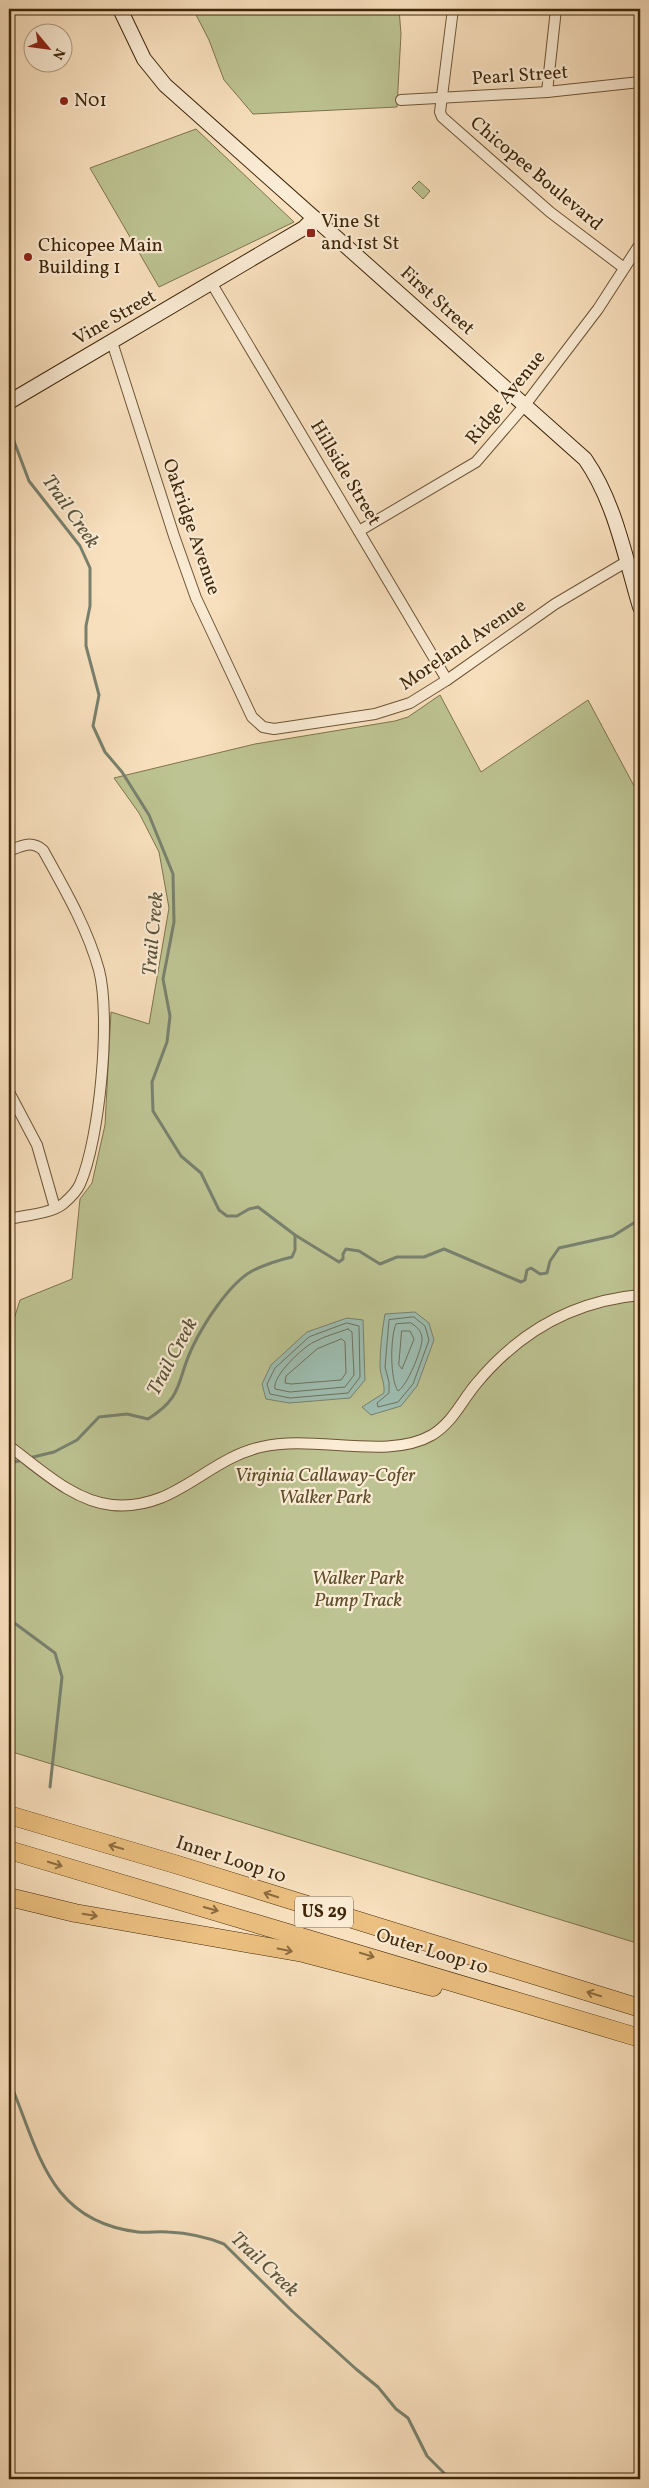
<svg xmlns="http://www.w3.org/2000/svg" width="649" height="2488" font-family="Vollkorn,serif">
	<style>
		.green { fill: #bdc392; stroke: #7e744d }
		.water { fill: #9ebeb2; stroke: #78816e }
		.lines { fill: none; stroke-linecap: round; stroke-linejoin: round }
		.shore { stroke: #6e725d; stroke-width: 1 }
		.stream { stroke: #78816e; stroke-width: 3 }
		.street-casing { stroke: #6d5536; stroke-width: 12 }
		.secondary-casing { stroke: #3e2608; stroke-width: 16 }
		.highway-casing { stroke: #3e2608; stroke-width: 19 }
		.street { stroke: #fbecd5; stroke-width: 10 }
		.secondary { stroke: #fbecd5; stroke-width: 14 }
		.highway { stroke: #ecc080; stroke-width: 18 }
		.oneway { stroke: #8c6b3e }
		.poi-dot { fill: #8f2418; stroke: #fbecd5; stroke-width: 2 }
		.labels { text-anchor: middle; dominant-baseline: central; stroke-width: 4.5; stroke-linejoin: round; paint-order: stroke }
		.shield { fill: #fbecd5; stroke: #776146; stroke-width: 1 }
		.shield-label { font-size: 18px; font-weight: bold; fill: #3e2608 }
		.street-label { font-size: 19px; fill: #3e2608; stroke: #fbecd5 }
		.poi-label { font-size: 19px; fill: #3e2608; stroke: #fbecd5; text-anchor: start }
		.park-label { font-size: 19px; font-style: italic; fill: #5e4d2a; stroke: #fbecd5 }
		.water-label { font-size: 20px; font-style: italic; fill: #5b543b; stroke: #fbecd5 }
	</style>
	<rect width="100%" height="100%" fill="#f9e1bf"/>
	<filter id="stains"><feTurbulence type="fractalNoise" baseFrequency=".004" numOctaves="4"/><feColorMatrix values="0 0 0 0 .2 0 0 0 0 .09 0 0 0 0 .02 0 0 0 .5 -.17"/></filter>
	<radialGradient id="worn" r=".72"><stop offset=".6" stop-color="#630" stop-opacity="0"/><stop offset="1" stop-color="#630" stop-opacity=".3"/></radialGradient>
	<!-- green -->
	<g class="green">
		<path d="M193,9H399L401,34L397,107L253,114L224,80L209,40Z"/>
		<path d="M196,129L294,222L159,287L90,168Z"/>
		<path d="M419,181L430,191L423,199L412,188Z"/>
		<path d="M440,695L481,772L588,700L640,797V1944L9,1751V1335L20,1300L72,1279L80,1199L92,1183L105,1125L111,1012L149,1024L169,908L159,852L139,813L114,778L255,744L395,721L408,717Z"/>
	</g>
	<!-- water -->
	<g class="water">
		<path d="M415,1312L429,1323L434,1340L417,1386L401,1406L371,1415L362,1407L384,1393C385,1383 380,1375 380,1366C380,1348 382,1331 385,1314Z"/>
		<path d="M347,1318L363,1320L365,1380L350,1398L289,1403L266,1399L262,1384L271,1365L307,1332Z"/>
	</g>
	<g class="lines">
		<!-- shore -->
		<g class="shore">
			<path d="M414,1317L425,1326L429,1340L413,1384L398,1402L378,1407L377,1403L389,1393V1382L385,1367L389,1320Z"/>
			<path d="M347,1323L359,1326L360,1377L348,1393L290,1398L270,1394L267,1384L275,1368L309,1337Z"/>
			<path d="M411,1323C417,1327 422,1331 422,1339C422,1350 407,1386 398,1391C390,1380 390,1337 396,1324Z"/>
			<path d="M348,1329L352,1332L354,1375L345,1387L290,1392L275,1389C272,1376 303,1347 314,1342C325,1336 337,1333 348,1329Z"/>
			<path d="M402,1331H410L414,1339L402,1369L399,1365Z"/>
			<path d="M342,1339L345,1342L346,1373L341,1380L291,1384L285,1383L286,1376L317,1349Z"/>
		</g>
		<!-- stream -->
		<g class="stream">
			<path d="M9,428L29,481L80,546L90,568V606L86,626V646L99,695L93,726L105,752L122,772L149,815L173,874L174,922L163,979L170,1016L167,1042L152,1082L153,1111L181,1156L201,1173L219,1210L227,1216H237L249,1209L258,1207L295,1235L339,1262L343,1259V1254L346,1249L359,1251L380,1264L397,1257H424L444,1249L521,1282L525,1280L527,1270L531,1268L540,1274L547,1273L550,1261L559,1248L613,1236L640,1219"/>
			<path d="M29,1458L54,1452L77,1440L99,1417L127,1414L148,1419C185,1396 176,1380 193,1346C204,1323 229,1284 252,1271C264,1265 279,1260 292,1257L295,1250V1235"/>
			<path d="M9,1467L10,1463L23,1460"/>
			<path d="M9,1619L55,1653L62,1677L50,1787"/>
			<path d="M9,2080C39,2150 47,2221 138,2232C148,2233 158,2231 168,2232C187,2233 207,2237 224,2244L292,2311L356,2369L378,2387L396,2409L408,2418L427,2456L450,2479"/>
		</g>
		<defs>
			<g id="street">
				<path d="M453,9L440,112L442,117L550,212L624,268"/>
				<path d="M547,92L556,9"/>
				<path d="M401,100L547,92L640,82"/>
				<path d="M212,284L447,680"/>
				<path d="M112,342L174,536L196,598L252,717L263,727L274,729L375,714L410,703L447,680L555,604L626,562"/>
				<path d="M359,531L476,462L525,405L598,309L640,244"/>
				<path d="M9,851C21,846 31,840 43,850C64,888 87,927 99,970C111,1016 100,1139 80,1184C77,1191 70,1198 63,1204C50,1214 25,1215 9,1219"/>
				<path d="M9,1092L37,1145L55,1208"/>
				<path d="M9,1446C39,1468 73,1501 112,1505C175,1511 205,1460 261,1447C314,1434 387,1461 432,1435C453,1422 461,1402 476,1384C518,1333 573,1301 640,1295"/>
			</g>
			<g id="secondary">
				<path d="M120,9L144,59L165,85L585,459C615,502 625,557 640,607"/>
				<path d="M9,402L304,228L314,218"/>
			</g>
			<g id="highway">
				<path d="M9,1815L178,1865L640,2008"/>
				<path d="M9,1850L640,2038"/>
				<path d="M9,1897L75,1913L303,1953L433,1987"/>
			</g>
		</defs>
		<!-- street casing -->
		<use href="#street" class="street-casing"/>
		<!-- secondary casing -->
		<use href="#secondary" class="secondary-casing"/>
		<!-- highway casing -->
		<use href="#highway" class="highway-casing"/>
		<!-- street -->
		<use href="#street" class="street"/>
		<!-- secondary -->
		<use href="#secondary" class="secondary"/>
		<!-- highway -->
		<use href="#highway" class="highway"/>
	</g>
	<!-- one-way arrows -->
	<defs><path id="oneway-shaft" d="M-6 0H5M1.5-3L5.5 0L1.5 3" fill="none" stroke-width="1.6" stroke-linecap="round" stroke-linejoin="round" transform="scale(1.25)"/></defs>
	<g class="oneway">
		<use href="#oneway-shaft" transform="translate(116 1847) rotate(-164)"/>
		<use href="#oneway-shaft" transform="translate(55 1864) rotate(17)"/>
		<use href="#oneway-shaft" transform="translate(271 1895) rotate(-162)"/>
		<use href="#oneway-shaft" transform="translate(211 1909) rotate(16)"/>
		<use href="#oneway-shaft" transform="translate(90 1915) rotate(9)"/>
		<use href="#oneway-shaft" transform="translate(285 1950) rotate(11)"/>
		<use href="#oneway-shaft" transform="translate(367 1955) rotate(17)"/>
		<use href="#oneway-shaft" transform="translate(594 1994) rotate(-163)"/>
	</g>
	<!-- markers -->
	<g class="poi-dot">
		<circle cx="64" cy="101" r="5"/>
		<rect x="306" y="228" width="10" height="10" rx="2.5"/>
		<circle cx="28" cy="257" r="5"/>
	</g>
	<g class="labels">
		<!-- shield labels -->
		<rect class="shield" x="295" y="1896.5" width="58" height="31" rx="4"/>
		<g class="shield-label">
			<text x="324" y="1912">US 29</text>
		</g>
		<!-- street labels -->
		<g class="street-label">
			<text transform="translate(520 76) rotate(-4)">Pearl Street</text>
			<text transform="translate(536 174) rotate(40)">Chicopee Boulevard</text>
			<text transform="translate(437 301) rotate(42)">First Street</text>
			<text transform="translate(115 318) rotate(-30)">Vine Street</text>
			<text transform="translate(506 398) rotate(-51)">Ridge Avenue</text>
			<text transform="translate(345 473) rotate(59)">Hillside Street</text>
			<text transform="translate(191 527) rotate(71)">Oakridge Avenue</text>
			<text transform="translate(463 645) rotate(-34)">Moreland Avenue</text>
			<text transform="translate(231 1860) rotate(18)">Inner Loop 10</text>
			<text transform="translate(432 1952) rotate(17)">Outer Loop 10</text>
		</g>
		<!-- poi labels -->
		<g class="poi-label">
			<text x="74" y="101">N01</text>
			<text x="321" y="222">Vine St<tspan x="321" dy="22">and 1st St</tspan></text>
			<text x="38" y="246">Chicopee Main<tspan x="38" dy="22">Building 1</tspan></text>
		</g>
		<!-- park labels -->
		<g class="park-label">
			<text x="325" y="1476">Virginia Callaway-Cofer<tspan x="325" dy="22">Walker Park</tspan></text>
			<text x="358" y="1579">Walker Park<tspan x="358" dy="22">Pump Track</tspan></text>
		</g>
		<!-- water labels -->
		<g class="water-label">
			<text transform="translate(70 512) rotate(55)">Trail Creek</text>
			<text transform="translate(154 934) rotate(-85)">Trail Creek</text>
			<text transform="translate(173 1357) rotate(-62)">Trail Creek</text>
			<text transform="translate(264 2265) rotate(43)">Trail Creek</text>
		</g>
	</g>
	<!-- margin -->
	<rect width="649" height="2488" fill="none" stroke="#f9e1bf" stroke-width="30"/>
	<rect x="10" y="10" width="629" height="2468" fill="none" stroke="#3e2608" stroke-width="2.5"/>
	<rect x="15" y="15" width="619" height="2458" fill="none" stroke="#3e2608"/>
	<!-- north arrow -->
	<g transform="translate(48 48) rotate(119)"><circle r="24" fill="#fbecd5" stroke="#af9d83"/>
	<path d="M0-4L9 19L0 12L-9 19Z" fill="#8f2418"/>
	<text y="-8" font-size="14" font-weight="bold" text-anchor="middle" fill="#3e2608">N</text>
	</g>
	<rect width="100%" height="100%" filter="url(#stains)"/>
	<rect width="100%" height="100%" fill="url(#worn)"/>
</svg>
